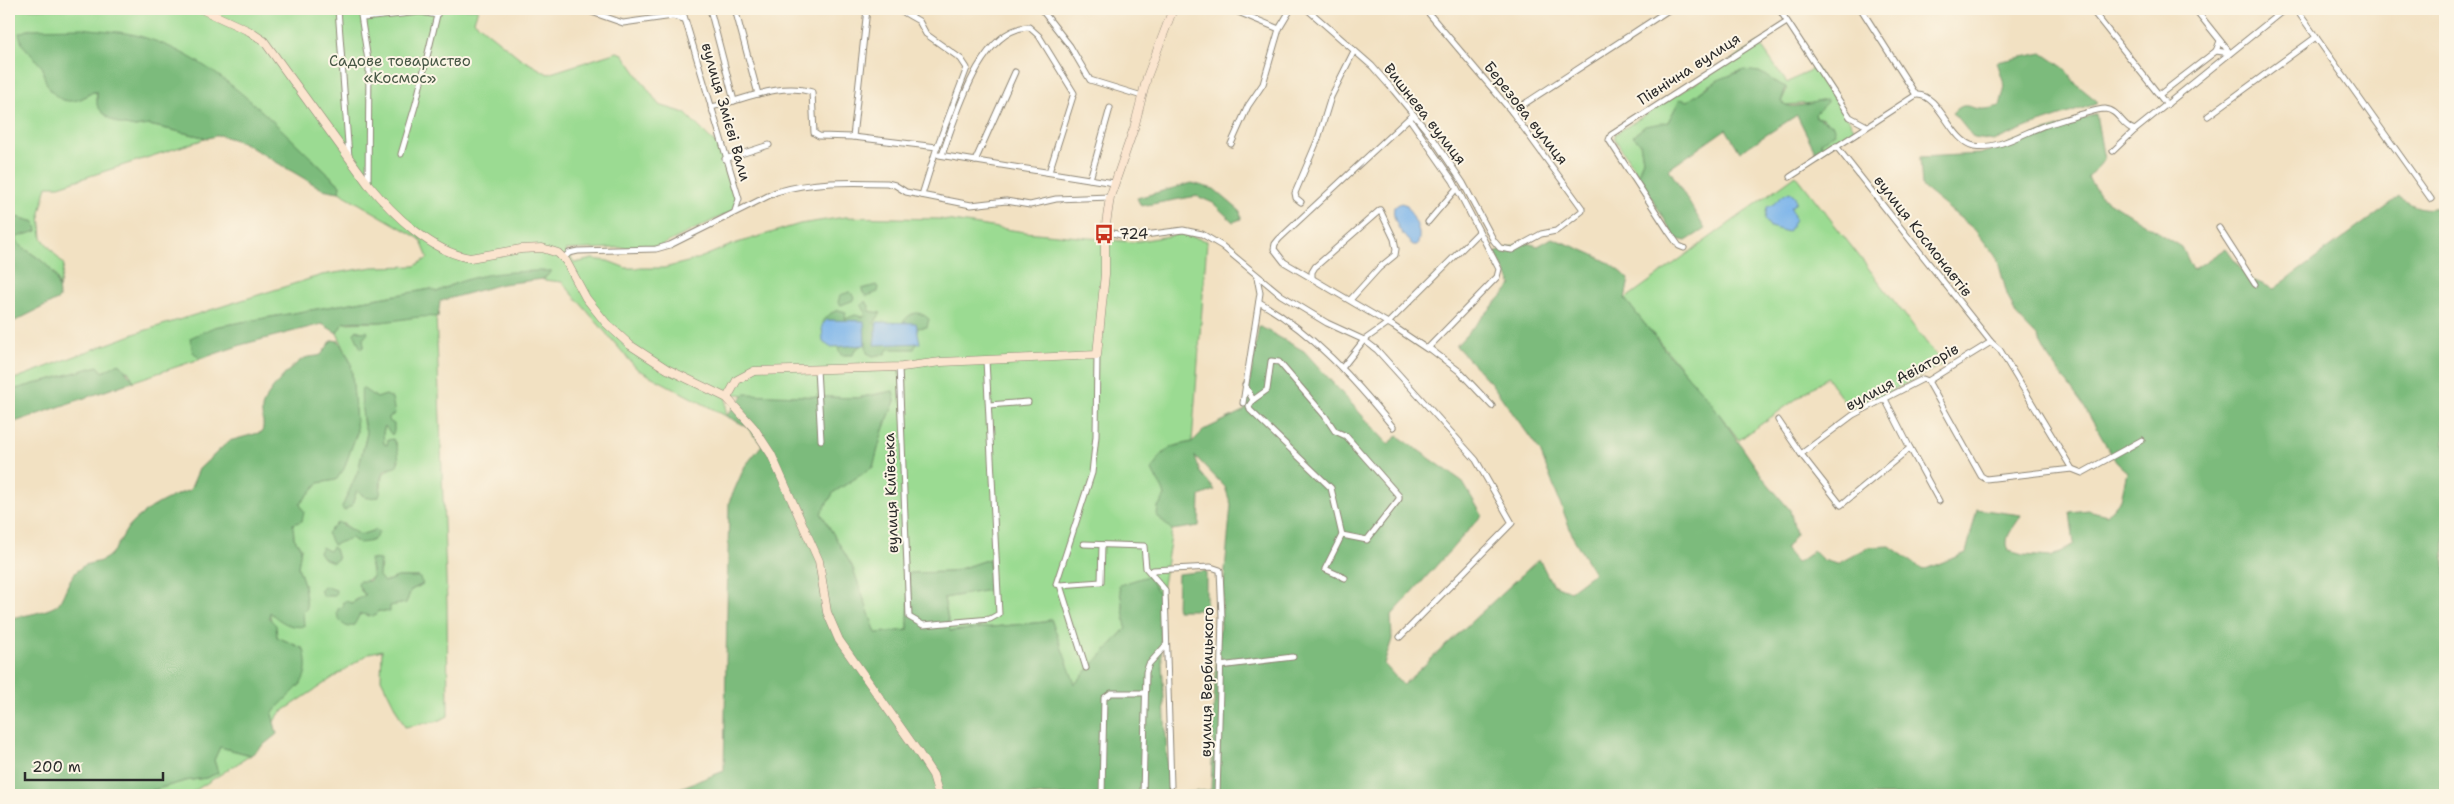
<svg xmlns="http://www.w3.org/2000/svg" width="2454" height="804" font-family="'Shantell Sans',sans-serif">
	<style>
		.green { fill: #9bdb92; stroke: #63835e; fill-rule: evenodd }
		.forest { fill: #7cbb7c; stroke: #547354 }
		.water { fill: #7ab4ea; stroke: #52708a }
		.lines { fill: none; stroke-linecap: round; stroke-linejoin: round }
		.street-casing { stroke: #8e8676; stroke-width: 7 }
		.secondary-casing { stroke: #8e8676; stroke-width: 9 }
		.street { stroke: #fff; stroke-width: 5 }
		.secondary { stroke: #fbe5cf; stroke-width: 8 }
		.labels { text-anchor: middle; dominant-baseline: central; stroke-width: 4; stroke-linejoin: round; paint-order: stroke }
		.park-label { font-size: 15px; fill: #475745; stroke: #fcf5e5 }
		.street-label { font-size: 15px; fill: #2b2b2b; stroke: #fcf5e5 }
		.poi-label { font-size: 15px; fill: #2b2b2b; stroke: #fcf5e5; text-anchor: start }
	</style>
	<rect width="100%" height="100%" fill="#fcf5e5"/>
	<filter id="ink" filterUnits="userSpaceOnUse"><feTurbulence type="fractalNoise" baseFrequency=".02" numOctaves="2"/><feDisplacementMap in="SourceGraphic" scale="10" xChannelSelector="R" yChannelSelector="G"/><feConvolveMatrix kernelMatrix="1 2 1 2 8 2 1 2 1" color-interpolation-filters="sRGB"/></filter>
	<filter id="wash" filterUnits="userSpaceOnUse"><feTurbulence type="fractalNoise" baseFrequency=".0096" numOctaves="4" result="noise"/><feDisplacementMap in="SourceGraphic" scale="20" xChannelSelector="R" yChannelSelector="G"/><feGaussianBlur stdDeviation="1.12" result="paint"/><feColorMatrix in="noise" values="0 0 0 0 0 0 0 0 0 0 0 0 0 0 0 0 0 1.4 0 .05"/><feComposite in="paint" operator="in"/></filter>
	<g filter="url(#wash)">
		<rect width="100%" height="100%" fill="#f2e1c2"/>
		<!-- green -->
		<g class="green">
			<path d="M9,9H478L474,21L520,58L548,74L617,52L623,54L659,105L685,113L719,147L737,202L735,210L660,246L565,250L575,263L592,259L608,261L626,268H664L695,260L734,244L800,224L845,217L939,219L1025,232L1133,242L1182,234L1207,241L1192,442L1170,447L1156,479L1163,486L1165,496L1158,507L1172,530L1161,597L1148,577L1126,628L1074,685L1051,619L1045,622L950,631L944,598L989,590V559L951,572L909,573L908,630L876,634L852,566L821,513L834,492L873,467L883,430L895,401L893,391L857,398L726,394V416L637,369L562,282L543,280L551,271L451,285L437,292L431,289L214,327L193,352L200,359L134,381L128,371L103,372L98,366L9,391V381L137,333L322,275L373,267L415,266L428,258L420,239L339,192L340,185L258,109L225,81L39,63L81,99L93,92L97,93L96,99L135,127L149,125L208,138L59,186H47L40,213L42,238L64,265L59,289C58,267 33,256 18,243L17,237L35,222L9,215Z"/>
			<path d="M1759,43L1787,83L1815,67L1855,129L1821,151L1824,119L1816,117L1815,114L1827,102L1785,105L1781,102L1787,89L1759,72H1737L1708,86L1688,102L1680,99L1668,122C1654,127 1643,125 1633,136L1640,143L1643,159L1638,175L1615,139V134Z"/>
			<path d="M1796,175L1943,364L1851,412L1827,377L1739,440C1703,391 1662,347 1625,299Z"/>
			<path d="M436,314L447,604L448,716L438,721L405,727L381,679L382,650L370,653L280,713L273,723L272,714L283,699L301,684L304,649L277,637C277,627 269,622 270,612H303L304,584L298,567L301,548L294,538L293,524L300,504L318,483L336,480L343,469L357,433L351,363L337,333L343,323L381,322ZM373,395L377,398L386,395L389,421C383,429 381,434 384,444L387,445L388,440H393L396,444L399,461L382,475L381,487L363,496L357,490L352,505L343,507L358,471L367,433C361,425 364,413 361,404ZM342,523L360,535L372,531L354,541L351,538H347ZM374,561L381,566L378,576L384,582L398,577H419L420,586L411,590L406,603L389,606L369,616L363,613L357,617L342,608L365,595L360,590L367,580L373,577L370,562Z"/>
			<path d="M220,747L251,755L188,795H136L185,781L206,778L218,773L214,760Z"/>
		</g>
		<!-- forest -->
		<g class="forest">
			<path d="M82,28C102,31 124,31 143,37C222,60 281,132 340,185L339,192L322,189L242,142L219,135L208,138L149,125L135,127L120,124L110,119L101,111L97,105V92H93C86,96 79,101 71,101C54,102 43,82 43,68L22,44L19,33L30,29Z"/>
			<path d="M2042,53L2064,68L2076,84L2097,101L2096,104L2027,127L1994,141L1974,138L1953,113C1966,99 1969,110 1984,109C1989,109 1995,107 2000,106L2005,86L1997,62Z"/>
			<path d="M1744,70L1759,72L1769,77L1773,81L1786,87L1781,102C1792,112 1813,101 1827,100V102L1815,114L1816,117L1833,125L1835,133L1821,142V151L1817,155L1797,115L1740,152L1726,129L1669,169L1705,229L1686,241L1676,239L1638,175L1643,159L1640,143L1633,136L1645,126L1668,122L1680,99L1688,101L1718,80Z"/>
			<path d="M2096,114L2104,160L2088,178L2100,196L2182,247L2193,270L2226,248L2248,278L2274,289L2399,197C2415,207 2427,213 2445,204V795H662L724,771L729,502L745,466L762,445L746,426L726,416L745,394L857,398L893,391L895,401L883,430L873,467L834,492L821,513L852,566L876,633L908,630L909,573L951,572L989,559L990,590L944,598L950,631L1045,622L1051,619L1075,684L1126,628L1119,585L1148,576L1161,597L1160,624L1169,794L1211,790L1215,678L1231,505L1225,487L1195,456L1200,472L1215,490L1200,496L1199,526L1172,530L1157,516L1158,507L1165,496C1163,486 1156,480 1152,470L1159,457L1171,447L1192,442L1204,430L1245,410L1259,326L1304,351L1388,444L1398,436L1462,481L1482,515L1391,616L1392,639L1384,664L1403,685L1539,559L1552,584L1570,591L1594,573L1574,539L1540,451L1491,383L1456,346L1512,285L1495,253L1523,242L1538,246L1552,238C1579,249 1609,258 1629,279L1625,299L1665,350L1711,402L1764,479L1790,510L1796,534L1785,549L1797,563L1814,551L1823,560L1837,564L1869,547L1890,546L1923,570L1966,553L1977,509L2021,515C2015,528 2002,536 2009,551L2023,555L2051,557L2074,544L2070,512L2088,510L2107,515L2121,499L2127,472L2116,462L2083,405L2047,355L2038,338L2016,315L2007,294L1997,258L1975,230L1922,187L1920,157L1980,154Z"/>
			<path d="M1192,183L1214,189L1240,211L1241,219L1233,222L1213,203L1197,196L1141,206L1137,198Z"/>
			<path d="M9,215L35,222L37,231L17,237L18,243C40,262 59,265 59,299L9,324Z"/>
			<path d="M552,271L543,279L502,284L440,301L438,317C416,315 400,321 379,322C367,322 355,320 343,323L337,333L322,324L244,344L200,359L193,352L190,338L214,327L431,289L437,292C474,272 511,271 552,271Z"/>
			<path d="M876,285L879,287L878,292L867,296L863,293L862,289Z"/>
			<path d="M850,292L855,297L854,300L841,305L838,303L840,295Z"/>
			<path d="M866,301L869,306V311L881,313L874,323L877,326L899,327C908,315 915,307 929,319L927,327L917,328V343L914,349H888L885,354L873,356L867,353L866,342L855,350L853,355H841L829,328L822,322L831,313L839,310L846,312L845,319L855,315L864,317L866,313L861,305Z"/>
			<path d="M357,330L362,332L367,331L368,333L363,339L364,346L361,349L354,333Z"/>
			<path d="M332,340L339,341L351,363L357,432L344,469L336,480L318,483L300,504L304,512L302,521L293,524L294,538L301,548L298,567L304,584L307,608L303,612L304,626C291,629 279,621 270,612L269,618L276,625L277,637L304,649C313,686 293,687 272,714L277,734L251,755L220,747L214,760L218,773L206,778L185,781L136,795H9V618C20,617 53,611 59,603C66,592 68,579 78,570C86,562 94,564 103,560C117,553 121,535 131,524C147,508 169,497 190,490L199,469L229,441L262,432C265,422 261,417 262,409C263,396 293,363 305,358C309,356 316,357 321,355Z"/>
			<path d="M119,363L134,381L9,424V391L98,366L103,372Z"/>
			<path d="M362,388L377,398L386,395L392,398L395,414L389,417V421L394,424V431L392,435L385,426L383,432L384,444L387,445L388,440L393,439C398,447 400,457 397,466C393,469 390,467 386,470C377,476 383,489 379,497L366,498L357,490L352,505L344,511L342,507L358,471L367,433C363,428 360,395 362,388Z"/>
			<path d="M338,522L360,535L375,530L379,532C375,542 369,542 359,543L351,538L333,545L327,533Z"/>
			<path d="M322,547L329,551L332,547L335,549L338,559L333,562L323,558L319,552Z"/>
			<path d="M370,559L380,560L379,576L384,582L398,577H419L423,584L411,590L406,603L390,606V612L378,611L375,616L360,614L354,625L348,627C341,624 335,617 338,609L344,606L342,603L345,601L352,603L365,595L358,585L359,581H369L373,577Z"/>
			<path d="M1206,571V610H1177L1178,574Z"/>
			<path d="M324,586L336,590L335,596H323L320,590Z"/>
		</g>
		<!-- water -->
		<g class="water">
			<path d="M1790,192L1795,196L1796,202L1791,208L1795,219L1788,232L1770,227L1765,219L1767,207C1776,205 1780,195 1790,192Z"/>
			<path d="M1401,203L1407,205C1412,218 1424,230 1417,245H1413C1403,237 1391,220 1394,207Z"/>
			<path d="M827,320L864,321L865,345L830,347L823,342L822,325Z"/>
			<path d="M877,322L916,323L920,343L874,345Z"/>
		</g>
	</g>
	<g filter="url(#ink)">
		<g class="lines">
			<defs>
				<g id="street">
					<path d="M338,9L349,157"/>
					<path d="M360,9L369,67L368,184"/>
					<path d="M583,9L623,23L673,16L684,19"/>
					<path d="M682,9L739,199L735,211"/>
					<path d="M710,9L734,101"/>
					<path d="M735,9L758,94"/>
					<path d="M898,9L919,21L926,34L961,59L967,68L937,147"/>
					<path d="M1041,9L1070,46L1090,80L1142,96"/>
					<path d="M1231,9L1279,29L1291,9"/>
					<path d="M1307,9L1372,66L1394,91L1432,137L1463,183L1494,241L1500,248L1512,250L1541,234L1556,231L1582,211V208L1512,112L1425,9"/>
					<path d="M1779,9L1850,117L1867,126"/>
					<path d="M1861,9L1916,95"/>
					<path d="M2091,9L2167,105"/>
					<path d="M2195,9L2230,53"/>
					<path d="M2296,9L2431,199"/>
					<path d="M363,18L421,12L437,15L416,103L401,154"/>
					<path d="M2220,41L2216,51L2230,53"/>
					<path d="M2159,95L2216,51"/>
					<path d="M711,107C744,100 779,82 812,92L814,133L819,136L853,137L937,147L922,195"/>
					<path d="M1512,112L1670,9"/>
					<path d="M2208,116L2316,37"/>
					<path d="M1409,118L1453,181L1499,269L1497,277L1427,349L1393,326L1284,262L1274,249L1275,244L1279,239L1409,118L1414,115"/>
					<path d="M853,137L867,9"/>
					<path d="M1231,144L1248,106L1263,84L1279,29"/>
					<path d="M1836,146L1991,342L2000,350L2072,469L1986,479L1981,476L1928,381"/>
					<path d="M2113,151L2135,130"/>
					<path d="M939,155L1114,183"/>
					<path d="M942,155C956,117 980,28 1029,27L1039,36L1074,93L1049,172"/>
					<path d="M725,159L769,145"/>
					<path d="M975,161L1015,72"/>
					<path d="M1790,177L1916,95C1940,93 1950,141 1974,146C1997,150 2022,134 2043,126C2055,122 2067,119 2079,115C2088,113 2097,109 2105,109C2119,110 2122,127 2135,130L2285,9"/>
					<path d="M1090,179L1110,108"/>
					<path d="M1301,202L1296,198L1295,193L1318,139L1331,97L1354,51"/>
					<path d="M1428,222L1456,189"/>
					<path d="M2219,228L2255,284"/>
					<path d="M1105,231L1129,237L1183,230L1202,234L1222,246L1281,295L1327,323L1364,340L1377,350L1476,460L1512,523L1400,637"/>
					<path d="M1684,248L1679,246L1669,232L1609,140L1611,135L1787,22"/>
					<path d="M564,258L569,253L578,251L656,249L670,245L776,192C812,181 850,182 887,183L895,185L906,192L971,205L1006,201L1030,205L1056,199L1110,197"/>
					<path d="M1312,278V272L1315,267L1380,210L1394,239L1396,249L1395,255L1379,268L1350,300"/>
					<path d="M1259,302C1312,332 1355,380 1393,427"/>
					<path d="M1429,348L1459,371L1492,406"/>
					<path d="M899,367L909,617L923,625L990,619L999,614L986,360"/>
					<path d="M1342,368L1364,340L1388,323L1479,232"/>
					<path d="M817,369L821,440"/>
					<path d="M1245,385L1253,400L1249,406L1250,410L1331,488L1342,535L1325,569L1345,578"/>
					<path d="M1253,400L1267,390L1271,361L1279,362L1325,416L1335,431L1346,436L1399,496V499L1367,540L1342,535"/>
					<path d="M1243,403L1260,293L1257,277"/>
					<path d="M989,405L1028,402"/>
					<path d="M1778,420L1801,454L1841,505L1910,448L1885,399"/>
					<path d="M1910,448L1939,501"/>
					<path d="M1801,454L1853,415L1923,379L1928,381L1991,342"/>
					<path d="M2072,469L2082,473L2142,440"/>
					<path d="M1084,544L1144,546L1146,568L1165,590L1171,786"/>
					<path d="M1152,573L1153,570L1211,567L1220,570L1222,617L1217,795"/>
					<path d="M1060,585L1101,582L1102,545"/>
					<path d="M1220,666L1293,657"/>
					<path d="M1086,668L1060,585L1056,584L1092,473L1096,436L1097,355"/>
					<path d="M1102,795L1104,698L1111,693H1145"/>
					<path d="M1143,795L1146,672L1149,664L1166,645"/>
				</g>
				<g id="secondary">
					<path d="M201,9L249,31L264,41L368,184C392,213 431,252 470,258L521,249L542,248L558,253L566,261L586,298L606,323L630,345L667,369L727,398L754,428L771,454L819,561L827,612L839,640L918,752L933,775L939,795"/>
					<path d="M727,398L737,380L754,371L902,367L941,362L1097,355L1105,274V231L1110,197L1134,128L1147,77L1173,9"/>
				</g>
			</defs>
			<!-- street casing -->
			<use href="#street" class="street-casing"/>
			<!-- secondary casing -->
			<use href="#secondary" class="secondary-casing"/>
			<!-- street -->
			<use href="#street" class="street"/>
			<!-- secondary -->
			<use href="#secondary" class="secondary"/>
		</g>
	</g>
	<!-- icons -->
	<defs>
		<symbol id="bus-bare" viewBox="-9 -9 18 18"><path d="M-5-6H5V4H4V6H2V4H-2V6H-4V4H-5ZM-3.5-4V0h7V-4ZM-3.5 1.2v1.5H-2V1.2ZM2 1.2v1.5H3.5V1.2Z" fill="#c8321e" stroke="#fcf5e5" stroke-width="2.5" paint-order="stroke"/></symbol>
	</defs>
	<g fill-rule="evenodd">
		<use href="#bus-bare" x="1090" y="220" width="28" height="28"/>
	</g>
	<g class="labels">
		<!-- park labels -->
		<g class="park-label">
			<text x="400" y="61">Садове товариство<tspan x="400" dy="17">«Космос»</tspan></text>
		</g>
		<!-- street labels -->
		<g class="street-label">
			<text transform="translate(1689 69) rotate(-33)">Північна вулиця</text>
			<text transform="translate(726 112) rotate(74)">вулиця Змієві Вали</text>
			<text transform="translate(1526 113) rotate(52)">Березова вулиця</text>
			<text transform="translate(1425 114) rotate(52)">Вишнева вулиця</text>
			<text transform="translate(1923 236) rotate(52)">вулиця Космонавтів</text>
			<text transform="translate(1902 377) rotate(-28)">вулиця Авіаторів</text>
			<text transform="translate(891 493) rotate(-92)">вулиця Київська</text>
			<text transform="translate(1207 682) rotate(-89)">вулиця Вербицького</text>
		</g>
		<!-- poi labels -->
		<g class="poi-label">
			<text x="1119" y="234">724</text>
		</g>
	</g>
	<!-- margin -->
	<rect width="2454" height="804" fill="none" stroke="#fcf5e5" stroke-width="30"/>
	<!-- scale -->
	<path d="M25 772v8h138v-8" fill="none" stroke="#2b2b2b" stroke-width="2.5"/>
	<text x="32" y="772" font-size="15" fill="#2b2b2b" stroke="#fcf5e5" stroke-width="4" paint-order="stroke">200 m</text>
</svg>
